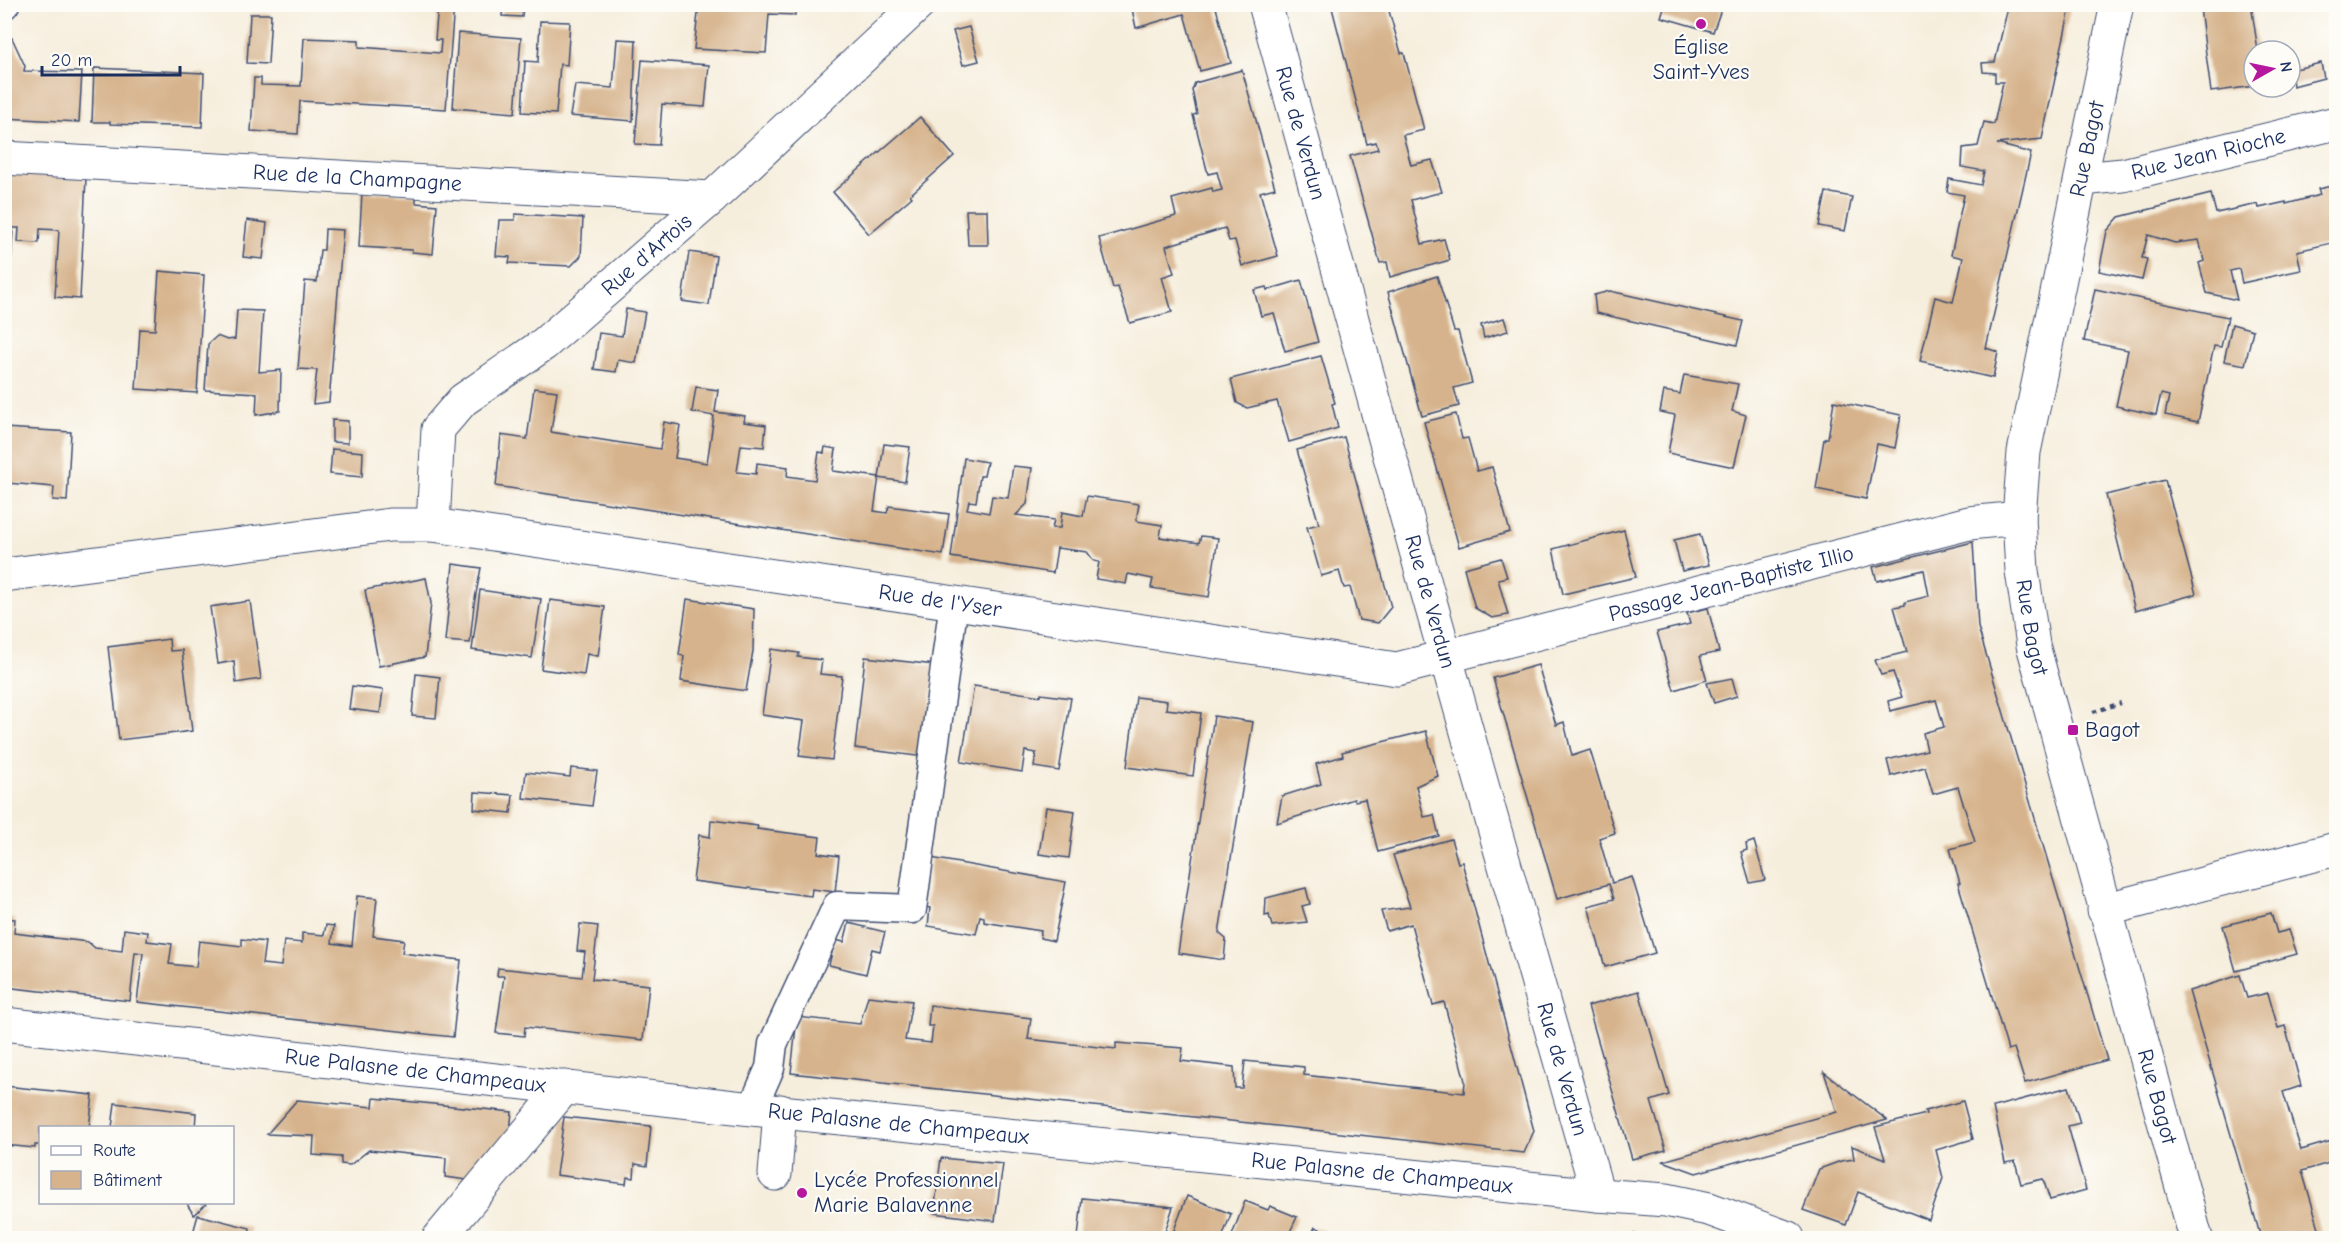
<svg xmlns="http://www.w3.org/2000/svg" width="2341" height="1243" font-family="'Comic Neue',sans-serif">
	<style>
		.building { fill: #d6b38c }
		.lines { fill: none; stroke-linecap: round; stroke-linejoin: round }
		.lane-casing { stroke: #3c4c71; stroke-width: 31 }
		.street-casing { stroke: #3c4c71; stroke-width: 35 }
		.path { stroke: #3c4c71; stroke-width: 4; stroke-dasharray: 4.5 4.5; stroke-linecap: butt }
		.lane { stroke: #fff; stroke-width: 28 }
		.street { stroke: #fff; stroke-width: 33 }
		.poi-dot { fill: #b5179e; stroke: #fdfcf7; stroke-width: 2 }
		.labels { text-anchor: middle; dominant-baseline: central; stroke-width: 4.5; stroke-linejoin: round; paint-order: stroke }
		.poi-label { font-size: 22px; fill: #1b2f5e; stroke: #fdfcf7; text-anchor: start }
		.street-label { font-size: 22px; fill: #1b2f5e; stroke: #fdfcf7 }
	</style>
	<rect width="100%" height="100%" fill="#fdfcf7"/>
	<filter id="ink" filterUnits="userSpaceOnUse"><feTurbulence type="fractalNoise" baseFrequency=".0167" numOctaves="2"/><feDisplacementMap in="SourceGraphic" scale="12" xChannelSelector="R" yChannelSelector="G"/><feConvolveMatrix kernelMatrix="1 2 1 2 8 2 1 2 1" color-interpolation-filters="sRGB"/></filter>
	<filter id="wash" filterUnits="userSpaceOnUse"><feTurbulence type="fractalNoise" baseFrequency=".008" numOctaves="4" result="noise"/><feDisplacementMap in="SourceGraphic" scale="24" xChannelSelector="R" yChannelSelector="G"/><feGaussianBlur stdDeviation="1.35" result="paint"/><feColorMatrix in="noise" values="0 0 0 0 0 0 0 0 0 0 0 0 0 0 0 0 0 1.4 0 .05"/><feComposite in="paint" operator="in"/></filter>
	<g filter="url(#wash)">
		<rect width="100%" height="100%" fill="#f6eedd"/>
		<g id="blocks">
			<!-- building -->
			<g class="building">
				<path d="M438,4L454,5L446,109L300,101L298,134L251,131L254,78H261V85L301,86L304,38L359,40V47L440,53L441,40H435Z"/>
				<path d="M699,4H796L795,15L769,14L766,53L694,49Z"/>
				<path d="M1131,4H1215L1231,63L1200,71L1184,14L1136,28Z"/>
				<path d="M1331,4H1387L1401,53H1404L1424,130L1403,135L1411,165L1432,160L1442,192L1411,200L1422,244L1444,239L1450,260L1390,277L1387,262L1380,263L1350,156L1378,149L1376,142L1367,144Z"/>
				<path d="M1665,4H1723L1713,32L1661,17Z"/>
				<path d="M2002,4H2071L2042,139L1997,144L2031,153L1986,348L1998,352L1993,378L1920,361L1935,297L1953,302L1963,258L1951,255L1964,195L1947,192L1949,179L1981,185L1984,171L1962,167L1963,148L1978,146L1984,122L1994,124L2003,82H1995V73L1983,72L1982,63L1995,62L2008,7Z"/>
				<path d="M2215,4H2251L2258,51H2254V86L2211,92L2200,8Z"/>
				<path d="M503,5H523L522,17L502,16Z"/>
				<path d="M250,14H271L268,64L247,63Z"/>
				<path d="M540,21L570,22L567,65L560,64L556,114L522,112L525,61L538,62Z"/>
				<path d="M969,27L979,61L963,65L953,31Z"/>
				<path d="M458,33L521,38L515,113L453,108Z"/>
				<path d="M12,38L25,66L24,71L82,72L79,122L4,118V45Z"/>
				<path d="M617,39L636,40L633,121L570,116L575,85L613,88Z"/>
				<path d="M642,60L709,65L705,107L662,104L659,145L635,144Z"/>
				<path d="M2321,63L2324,78L2293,86L2291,70Z"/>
				<path d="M94,68L204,73L202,127L110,124V122H92Z"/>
				<path d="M1242,70L1275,188L1260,192L1278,256L1242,266L1235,240L1229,241L1225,228L1166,246L1174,273L1162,277L1172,312L1130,323L1118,287L1113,288L1099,238L1176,216L1172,199L1212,188L1213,192L1222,190L1217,172L1208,174L1193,115L1197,114L1192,90L1195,83Z"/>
				<path d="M920,117L954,156L910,195L912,197L869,234L833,192Z"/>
				<path d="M4,173L86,178L80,299L55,297L59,230L40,229L39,243L18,242L19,228H13L10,283H4Z"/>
				<path d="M2336,185V242L2297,251L2301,270L2242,283L2239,269L2230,271L2237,300L2207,293L2199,263L2204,261L2199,240L2175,243L2148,235L2142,258L2147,259L2142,280L2099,271L2107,231L2119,217L2211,194L2216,213L2258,204L2259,208L2286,202V204L2320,195L2318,189Z"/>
				<path d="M362,192L416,195V203L437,205L433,254L412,252V250L359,247Z"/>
				<path d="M1826,192L1852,197L1845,231L1819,226Z"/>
				<path d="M966,210H987L988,245H968Z"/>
				<path d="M515,214L583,218L581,256L571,266L509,263L510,257L496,256L499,220H515Z"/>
				<path d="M247,220L267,223L263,259L243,257Z"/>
				<path d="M325,229L343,230L329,402L313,404L317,370L298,369L305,281L317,282L320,250H324Z"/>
				<path d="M689,252L716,256L709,305L682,301Z"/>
				<path d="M159,271L204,275L197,393L136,389L140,329L155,330Z"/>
				<path d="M1437,276L1454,331H1458L1472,383L1454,388L1459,406L1422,416L1388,292Z"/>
				<path d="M1301,280L1318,342L1285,351L1274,313L1261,316L1254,290L1266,287L1267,290Z"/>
				<path d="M2095,289L2228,317L2221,347L2214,346L2198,422L2165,415L2169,396L2161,394L2156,415L2116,406L2128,350L2084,341Z"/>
				<path d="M1610,291L1743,321L1737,345L1596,313L1594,295Z"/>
				<path d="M626,309L645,312L636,363L618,360L616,372L594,369L599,333L622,336Z"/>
				<path d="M237,310L263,311L259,372L281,370L280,411L256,415L257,393L205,390L208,344L217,336L227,340L235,339Z"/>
				<path d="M1504,318L1508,331L1484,338L1481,325Z"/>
				<path d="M2232,324L2253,330L2245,365L2224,361Z"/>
				<path d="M1321,356L1335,403L1332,404L1338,428L1289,442L1277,401L1247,408L1237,403L1231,379Z"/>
				<path d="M1684,375L1738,384L1732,411L1746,415L1734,467L1668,453L1675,415L1660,412L1664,391L1680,394Z"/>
				<path d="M696,387L718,390L715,412L745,416L744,422L766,425L764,447L741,445L737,472L756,474L757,463L788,467L787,476L815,480L819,452L824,453L825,447L836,449L833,471L879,477L874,511L887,513L889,506L949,514L943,555L496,486L501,435L527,439L534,388L557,391L551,432L660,449L664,422L680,425L675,458L707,463L714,416L692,412Z"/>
				<path d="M1834,401L1901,415L1895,448L1877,444L1866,499L1816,489L1824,439L1828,438Z"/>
				<path d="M1456,414L1462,439L1468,438L1477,471L1492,467L1510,532L1459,547L1424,422Z"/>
				<path d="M332,420L348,421V443L332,442Z"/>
				<path d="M4,428L71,432L67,501L53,500L54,487L7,483L6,499H4Z"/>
				<path d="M1344,437L1391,607L1378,623L1359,620L1350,587L1344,588L1339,571L1321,576L1307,527L1319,524L1297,450Z"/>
				<path d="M884,444L910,447L905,482L879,478Z"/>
				<path d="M332,449L363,452L362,477L330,474Z"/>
				<path d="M964,458L987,462L984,476H980L976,502L969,501L967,509L989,513L992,496L1008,498L1013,466L1032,468L1027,504L1016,515L1054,520L1052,528H1060L1062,512L1083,516L1087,496L1139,504L1136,521L1162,525L1160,537L1199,543L1201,536L1218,538L1209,597L1151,588L1153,579L1128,574L1126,584L1096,579L1099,562L1094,561L1087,552L1057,548L1053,573L951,557Z"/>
				<path d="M2165,480L2196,594L2135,611L2106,495Z"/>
				<path d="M1624,530L1636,577L1563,594L1553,549Z"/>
				<path d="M1700,534L1709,565L1682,571L1674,540Z"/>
				<path d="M1973,542L1978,627L2107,1060L2025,1083L2014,1048L2008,1050L1958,883H1960L1950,849L1975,842L1958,787L1933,794L1925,767L1891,776L1887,760L1927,750L1923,733L1944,727L1936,700L1890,711L1888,701L1902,697L1893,672L1881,675L1875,660L1907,652L1894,607L1905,605V602L1929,596L1924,570L1877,581L1873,567Z"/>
				<path d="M1501,558L1507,577L1498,579L1508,615L1492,618L1475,608L1464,568Z"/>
				<path d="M453,564L481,568L474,604L470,643L445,641Z"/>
				<path d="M426,578L431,603L425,657L379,666L365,590Z"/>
				<path d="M480,590L541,599L532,658L472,650Z"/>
				<path d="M687,599L754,609L753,651L746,691L681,681L684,656L679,655Z"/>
				<path d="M550,600L605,607L598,656L587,654L584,675L541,669Z"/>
				<path d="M250,601L261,679L236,683L234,661L218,664L210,607Z"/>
				<path d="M1708,608L1719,652L1700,656L1707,680L1674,690L1657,632L1690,624L1687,613Z"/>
				<path d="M169,639L170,651L182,650L192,731L119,740L108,647Z"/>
				<path d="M771,649L799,653L798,657L822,660L820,674L842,676L832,760L799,756L804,721L762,715Z"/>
				<path d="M865,657L935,665L924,757L855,748Z"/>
				<path d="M1538,665L1556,725L1564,722L1572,756L1590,750L1615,833L1599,838L1612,883L1632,877L1655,953L1605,967L1588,906L1614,899L1609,884L1557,899L1493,678Z"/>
				<path d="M416,674L440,677L436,718L412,716Z"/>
				<path d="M1732,678L1737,696L1714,703L1707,683Z"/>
				<path d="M352,686L383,690L380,713L349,709Z"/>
				<path d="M974,686L1041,696V694L1071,698L1059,771L1034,767L1036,753L1025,751L1022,772L961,762Z"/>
				<path d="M1136,697L1167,701L1166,709L1201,713L1193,776L1127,767Z"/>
				<path d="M1214,716L1253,722L1219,933L1226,939L1224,960L1178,953Z"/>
				<path d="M1426,731L1438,776L1416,786L1424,817L1434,815L1439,836L1378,852L1365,799L1355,801L1354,799L1277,823L1282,796L1321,784L1316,764L1343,756L1342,752Z"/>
				<path d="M571,768L597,771L592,806L523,798L526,772L570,777Z"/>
				<path d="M475,792L513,795L511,813L474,809Z"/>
				<path d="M1046,807L1075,811L1069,858L1039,854Z"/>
				<path d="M711,820L758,826L757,829L820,837L818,853L839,856L835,892L812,889L811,896L693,881L699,835L710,837Z"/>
				<path d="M1451,839L1458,863L1462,862L1534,1131L1524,1153L791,1073L797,1017L860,1024L868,996L912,1001L905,1040L931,1043L933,1026H928L930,1005L1031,1018L1028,1039L1116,1049V1043L1183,1048L1181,1061L1234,1067L1235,1088H1242L1245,1061L1304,1067V1075L1464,1093L1465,1081L1444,1002L1433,1005L1411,924L1387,931L1381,911L1410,907L1393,855Z"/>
				<path d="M1754,841L1765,880L1750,883L1741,852L1747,850L1746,844Z"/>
				<path d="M931,858L1066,882L1054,941L1040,938L1041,931L984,922V917L980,916L976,934L928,926L930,908L926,907Z"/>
				<path d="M1306,888L1310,904L1302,906L1307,922L1272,926L1269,915L1265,916L1266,898Z"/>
				<path d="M357,896L377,898L373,936L404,940L402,953L461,960L453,1037L137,1002L143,953L135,952L130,1001L4,987V918L15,919L14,933L88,942L95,948L122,951L124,929L146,932H148L147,941L172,944L169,964L196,967L199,941L242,946V939L265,942L262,964L281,966L284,941L302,943V933L324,935L326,925L334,926L332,943L352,946Z"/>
				<path d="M2271,913L2277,933L2289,930L2297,954L2236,971L2223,926Z"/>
				<path d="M849,923L885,932L880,951L872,949L866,974L829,965L835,940L844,942Z"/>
				<path d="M580,924L598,926L592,979L649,985L643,1040L525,1027L524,1036L496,1033L504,976H497L498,968L582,977L585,952L577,951Z"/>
				<path d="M2240,975L2247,998L2268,993L2278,1028L2285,1026L2301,1086L2283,1092L2301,1150L2335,1140L2336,1146V1161L2302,1171L2322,1238H2261L2189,991Z"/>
				<path d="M1639,991L1669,1095L1651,1101L1666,1150L1632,1159L1588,1006Z"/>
				<path d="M1824,1072L1887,1120L1696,1173L1663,1161L1837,1112Z"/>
				<path d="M4,1086L93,1095L89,1128H40V1145H35V1148L4,1145Z"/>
				<path d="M2069,1087L2080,1123L2068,1126L2086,1190L2050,1200L2043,1179L2021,1184L2015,1161L2005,1163L1993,1107Z"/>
				<path d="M374,1098L512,1112L509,1140L475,1181L445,1177L446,1158L369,1150L350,1165L341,1164V1157L313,1155L314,1136L267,1134L297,1100L373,1107Z"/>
				<path d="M1963,1101L1973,1139L1936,1150L1943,1178L1929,1220L1858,1192L1846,1225L1803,1210L1819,1169L1841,1161L1854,1159L1852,1146L1885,1159L1875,1127L1926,1114L1925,1111Z"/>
				<path d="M115,1103L196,1113L195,1128H112Z"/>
				<path d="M564,1117L651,1126L647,1166L635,1164L634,1178L627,1177L626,1184L556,1175Z"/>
				<path d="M941,1158L1003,1164L995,1221L934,1213Z"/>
				<path d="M852,1174L858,1178L855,1183L849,1179Z"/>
				<path d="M1187,1196L1231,1214L1222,1238H1171Z"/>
				<path d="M1082,1198L1145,1204L1173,1207L1163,1238H1078Z"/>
				<path d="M1245,1201L1268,1210L1270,1206L1297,1217L1287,1238H1231Z"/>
				<path d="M188,1203H207L194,1215L188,1206Z"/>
				<path d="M198,1215L250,1228L249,1238H215L193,1233Z"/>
				<path d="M1315,1227L1340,1238H1310Z"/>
				<path d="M1634,1234L1659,1237V1238H1632Z"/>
			</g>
		</g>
	</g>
	<g filter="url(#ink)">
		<use href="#blocks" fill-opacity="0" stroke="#3c4c71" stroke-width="1.5"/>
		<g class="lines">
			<defs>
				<g id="lane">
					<path d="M4,5L5,4"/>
					<path d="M752,1109L770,1068L773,1044L837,906L912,909L954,602"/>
				</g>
				<g id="street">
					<path id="s1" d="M1265,4L1426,587L1598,1195"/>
					<path id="s2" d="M2117,4L2024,452L2019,518L2022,571L2033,645L2196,1238"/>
					<path id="s3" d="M4,158L712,198"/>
					<path id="s4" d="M2081,179L2123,175L2336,123"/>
					<path id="s5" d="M433,525L438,429L463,400L544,344L712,198L919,4"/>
					<path id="s6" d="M4,575L390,525H433L1397,669L1969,523L2019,518"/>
					<path d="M2104,910L2336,849"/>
					<path id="s7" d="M4,1024L752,1109L1598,1195L1666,1200L1709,1209L1788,1238"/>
					<path d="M775,1174L780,1111"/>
					<path d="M439,1238L565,1087"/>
				</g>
			</defs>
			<!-- lane casing -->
			<use href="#lane" class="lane-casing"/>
			<!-- street casing -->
			<use href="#street" class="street-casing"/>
			<!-- path -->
			<path class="path" d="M2093,712L2121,703"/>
			<!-- lane -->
			<use href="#lane" class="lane"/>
			<!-- street -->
			<use href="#street" class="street"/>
		</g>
	</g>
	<!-- markers -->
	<g class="poi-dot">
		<circle cx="1701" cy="24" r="6"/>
		<rect x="2067" y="724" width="12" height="12" rx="3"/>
		<circle cx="802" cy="1193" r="6"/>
	</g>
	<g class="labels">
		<!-- poi labels -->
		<g class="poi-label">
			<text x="1701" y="47" text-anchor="middle">Église<tspan x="1701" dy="25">Saint-Yves</tspan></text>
			<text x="2085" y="730">Bagot</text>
			<text x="814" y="1180">Lycée Professionnel<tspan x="814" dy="25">Marie Balavenne</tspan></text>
		</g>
		<!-- street labels -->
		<g class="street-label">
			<text stroke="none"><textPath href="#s1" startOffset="134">Rue de Verdun</textPath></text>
			<text transform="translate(2087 149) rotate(-78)">Rue Bagot</text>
			<text stroke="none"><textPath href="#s4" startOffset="130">Rue Jean Rioche</textPath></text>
			<text stroke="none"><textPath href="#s3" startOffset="354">Rue de la Champagne</textPath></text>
			<text stroke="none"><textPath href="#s5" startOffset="369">Rue d'Artois</textPath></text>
			<text stroke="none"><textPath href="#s6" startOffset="1752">Passage Jean-Baptiste Illio</textPath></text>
			<text stroke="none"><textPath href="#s6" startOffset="945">Rue de l'Yser</textPath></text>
			<text stroke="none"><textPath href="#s1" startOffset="620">Rue de Verdun</textPath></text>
			<text stroke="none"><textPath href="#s2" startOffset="634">Rue Bagot</textPath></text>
			<text stroke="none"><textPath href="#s1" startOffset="1106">Rue de Verdun</textPath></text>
			<text stroke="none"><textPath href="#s7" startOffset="414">Rue Palasne de Champeaux</textPath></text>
			<text stroke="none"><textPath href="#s2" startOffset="1120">Rue Bagot</textPath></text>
			<text stroke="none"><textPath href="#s7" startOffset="900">Rue Palasne de Champeaux</textPath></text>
			<text stroke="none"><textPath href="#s7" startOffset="1386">Rue Palasne de Champeaux</textPath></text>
		</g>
	</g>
	<!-- margin -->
	<rect width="2341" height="1243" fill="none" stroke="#fdfcf7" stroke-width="24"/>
	<!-- legend -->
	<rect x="39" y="1126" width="195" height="78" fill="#fdfcf7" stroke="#a3aaba" stroke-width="1.5"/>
	<rect x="51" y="1146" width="30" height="9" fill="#ffffff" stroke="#a3aaba" stroke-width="1.5"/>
	<text x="93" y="1156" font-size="18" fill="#1b2f5e">Route</text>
	<rect x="51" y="1171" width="30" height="18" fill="#d6b38c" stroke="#a3aaba" stroke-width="1.5"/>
	<text x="93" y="1186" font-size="18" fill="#1b2f5e">Bâtiment</text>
	<!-- north arrow -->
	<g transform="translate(2272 69) rotate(81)"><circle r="28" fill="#fdfcf7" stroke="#a3aaba" stroke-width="1.5"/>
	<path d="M0-4.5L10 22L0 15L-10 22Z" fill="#b5179e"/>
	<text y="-9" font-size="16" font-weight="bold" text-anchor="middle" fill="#1b2f5e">N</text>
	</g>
	<!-- scale -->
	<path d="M42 66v9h138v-9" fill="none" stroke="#1b2f5e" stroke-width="3"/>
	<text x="51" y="66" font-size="18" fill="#1b2f5e" stroke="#fdfcf7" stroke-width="4.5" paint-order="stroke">20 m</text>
</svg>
